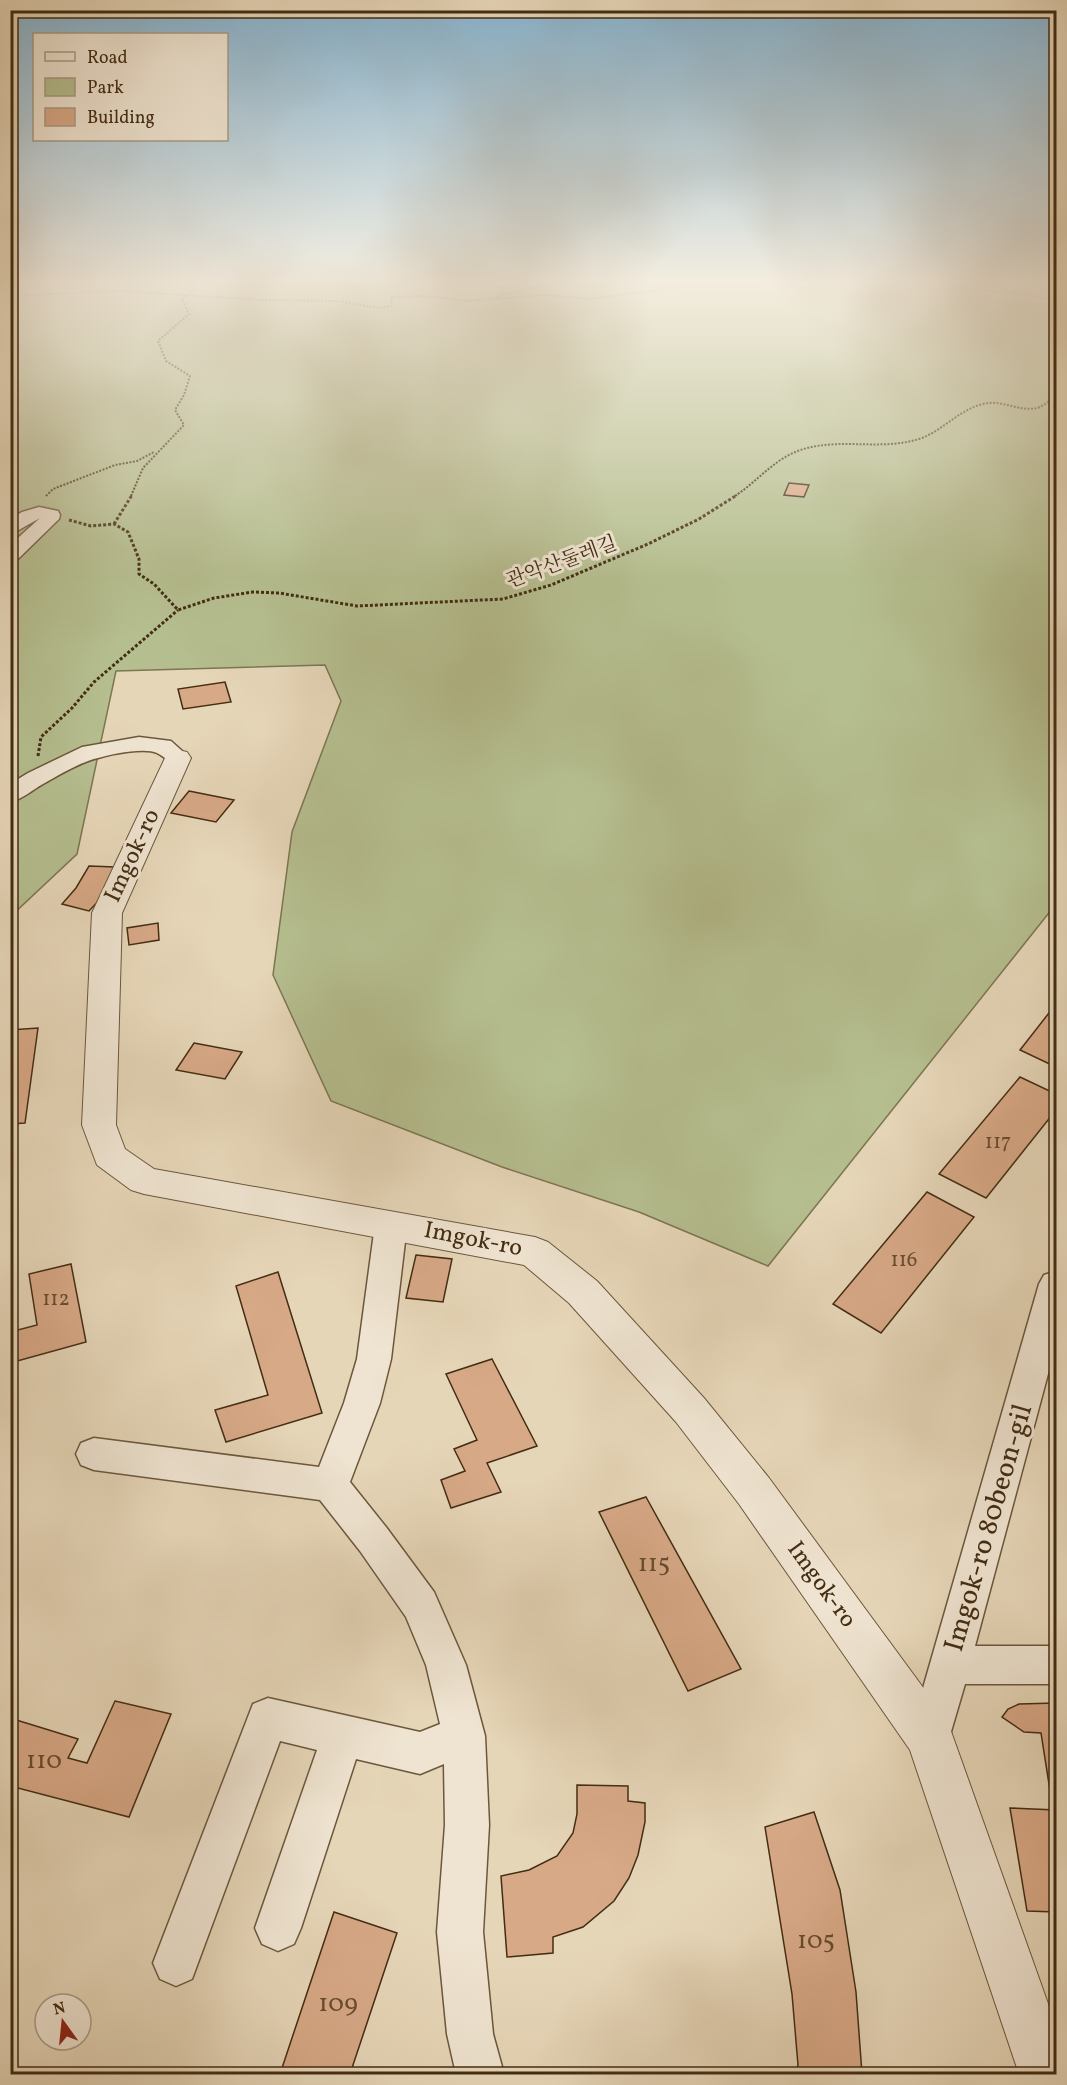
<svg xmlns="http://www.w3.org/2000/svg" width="1067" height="2085" font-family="Vollkorn,'Noto Serif KR',serif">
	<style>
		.green { fill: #b5be8f; stroke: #7c7651; stroke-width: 1.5 }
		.building { fill: #d8a987; stroke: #432d13; stroke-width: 1.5 }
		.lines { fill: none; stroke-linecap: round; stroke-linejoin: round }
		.minor-casing { stroke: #6c573c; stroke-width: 3 }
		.tertiary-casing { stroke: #6c573c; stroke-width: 2 }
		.path-far1 { stroke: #432d13; stroke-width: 2; stroke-dasharray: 2 1.5; stroke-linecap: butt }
		.path { stroke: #432d13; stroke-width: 3; stroke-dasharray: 3 2; stroke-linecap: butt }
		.minor { fill: #efe4d1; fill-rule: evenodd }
		.tertiary { fill: #efe4d1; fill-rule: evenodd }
		.path-bridge { stroke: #432d13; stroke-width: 2; stroke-dasharray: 2 1.5; stroke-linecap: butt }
		.labels { text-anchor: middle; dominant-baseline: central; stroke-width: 6; stroke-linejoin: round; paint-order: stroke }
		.far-street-label { font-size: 20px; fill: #432d13; stroke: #efe4d1 }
		.number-label { font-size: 21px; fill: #684c30 }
		.street-label { font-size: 24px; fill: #432d13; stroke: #efe4d1 }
		.near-number-label { font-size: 26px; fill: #684c30 }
		.near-street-label { font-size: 28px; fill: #432d13; stroke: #efe4d1 }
	</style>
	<rect width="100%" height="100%" fill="#e6d6b8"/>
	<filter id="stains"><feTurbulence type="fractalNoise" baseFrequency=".00333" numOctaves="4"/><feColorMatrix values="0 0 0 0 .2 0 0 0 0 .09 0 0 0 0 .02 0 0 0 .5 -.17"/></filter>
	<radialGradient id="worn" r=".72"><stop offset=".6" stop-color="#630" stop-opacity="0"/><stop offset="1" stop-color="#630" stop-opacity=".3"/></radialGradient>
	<!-- green -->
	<path class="green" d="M11,286H1056V904L768,1266L639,1212L502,1167L331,1101L273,975L292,832L341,701L325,665L116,671L77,854L11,916Z"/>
	<!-- building -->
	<g class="building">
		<path d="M789,483L809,485L804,497L784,495Z"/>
		<path d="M225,682L231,702L183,709L178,689Z"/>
		<path d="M189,791L234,800L216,822L171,813Z"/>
		<path d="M89,866L115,867L105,894L89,911L62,904L76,888Z"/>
		<path d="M158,923L159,940L129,945L127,928Z"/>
		<path d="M1056,1004V1067L1020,1050Z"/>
		<path d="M38,1028L25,1123L10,1124V1030Z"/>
		<path d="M194,1043L242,1052L225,1079L176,1070Z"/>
		<path d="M1020,1077L1056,1094V1110L986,1198L939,1174Z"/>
		<path d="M927,1192L974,1217L881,1333L833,1304Z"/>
		<path d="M416,1255L452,1259L443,1302L406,1298Z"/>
		<path d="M71,1264L86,1342L10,1363V1332L37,1325L29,1274Z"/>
		<path d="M278,1272L322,1413L226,1442L215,1410L268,1395L236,1286Z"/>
		<path d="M492,1359L537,1446L487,1463L501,1492L451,1508L441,1480L465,1471L454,1449L477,1440L446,1374Z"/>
		<path d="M646,1497L741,1669L688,1691L599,1512Z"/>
		<path d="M115,1701L171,1714L129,1817L10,1786V1718L78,1739L68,1758L87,1763Z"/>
		<path d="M1056,1703V1797H1051L1041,1733L1024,1732L1002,1717L1008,1709L1019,1704Z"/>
		<path d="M577,1785L628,1786V1801L645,1803V1822L638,1855L629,1878L614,1901L583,1927L553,1937V1953L507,1957L501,1876L529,1870L557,1856L573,1833L577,1814Z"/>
		<path d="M1010,1808L1056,1810V1912L1027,1911Z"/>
		<path d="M814,1812L840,1890L856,1992L862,2074H796L798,2065L792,1994L765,1827Z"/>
		<path d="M334,1912L397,1933L350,2074H280Z"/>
	</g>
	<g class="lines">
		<defs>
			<g id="minor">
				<path d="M39,507L58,511L60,515L59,519L17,560L10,562V545L40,518L10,535V519L22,512Z"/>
				<path d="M139,737L171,741L190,758L186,763C171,767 169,759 157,753C145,747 111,754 98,758C80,762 59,775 43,784C32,790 23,799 10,802V784L28,773L82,747Z"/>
				<path d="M391,1213L402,1216L407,1225L391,1359L380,1403L350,1482L386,1527L434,1592L466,1665L485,1736L489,1825L483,1932L493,2034L504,2074H456L447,2034L437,1932L445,1825L444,1764L420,1774L356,1759L301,1928L294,1944L278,1951L262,1944L255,1928L317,1750L280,1741L192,1979L176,1986L160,1979L153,1963L253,1704L268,1698L420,1732L440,1724L426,1665L406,1617L360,1551L320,1500L94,1470L81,1465L76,1454L81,1443L94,1438L319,1467L344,1403L357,1359L375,1225L380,1216Z"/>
				<path d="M1056,1271V1344L975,1646H1056V1684H965L945,1752L930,1758L915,1752L909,1737L1039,1284L1044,1275Z"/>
			</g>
			<path id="tertiary" d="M178,750L187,752L191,758L122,913L116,1125L125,1149L154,1169L535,1237L548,1242L597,1281L704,1398L769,1478L947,1720L1056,2026V2074H1019L910,1750L739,1504L676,1422L569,1303L524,1265L144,1194L131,1190L97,1165L82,1125L92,913L165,758L169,752Z"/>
		</defs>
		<!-- minor casing -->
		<use href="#minor" class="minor-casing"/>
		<!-- tertiary casing -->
		<use href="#tertiary" class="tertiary-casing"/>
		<!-- path-far1 -->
		<g class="path-far1">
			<path d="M948,286L1037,296L1056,303"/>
			<path d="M995,286L1018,292"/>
			<path d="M191,292L196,286"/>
			<path d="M10,296L120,291L262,300L338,301L378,308L392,306L391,297L425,296L466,301L546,295L589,299L688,286"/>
			<path d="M496,297L529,288L549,286"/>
			<path d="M46,496L53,489L115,465L137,461L154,452"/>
			<path d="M131,496L143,468L184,425L175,410L184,395L190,376L166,361L158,341L189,314L182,300L186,296"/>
			<path d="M735,496C755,483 771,463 793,453C833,435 878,452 919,439C943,431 958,410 983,404C1001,399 1019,412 1037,408C1044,406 1050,400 1056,396"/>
		</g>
		<!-- path -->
		<g class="path">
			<path d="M69,520L91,526L114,524L128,532L139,559V574L154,584L178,610L214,598L253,592L279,593L357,606L503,599L551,585L648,544L699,519L737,495"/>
			<path d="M114,524L132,495"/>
			<path d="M38,756L41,737L72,708L94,682L178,610"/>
		</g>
		<!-- minor -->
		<use href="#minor" class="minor"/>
		<!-- tertiary -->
		<use href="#tertiary" class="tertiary"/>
		<!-- path-bridge -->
		<path class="path-bridge" d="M186,296L191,292"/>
	</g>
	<!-- sky -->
	<linearGradient id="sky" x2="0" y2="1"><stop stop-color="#87b6d4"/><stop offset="0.49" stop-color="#f4eddf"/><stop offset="1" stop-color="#f4eddf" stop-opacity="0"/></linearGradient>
	<rect width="1067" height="578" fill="url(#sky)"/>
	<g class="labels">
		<!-- far-street labels -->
		<g class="far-street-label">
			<text transform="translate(562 563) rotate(-20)">관악산둘레길</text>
		</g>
		<!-- number labels -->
		<g class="number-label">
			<text x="998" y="1142">117</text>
			<text x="904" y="1260">116</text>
			<text x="56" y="1299">112</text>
		</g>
		<!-- street labels -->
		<g class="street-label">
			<text transform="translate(133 856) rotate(-65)">Imgok-ro</text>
			<text transform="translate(473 1240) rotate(11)">Imgok-ro</text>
			<text transform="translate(821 1585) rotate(54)">Imgok-ro</text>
		</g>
		<!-- near-number labels -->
		<g class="near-number-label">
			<text x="654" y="1564">115</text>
			<text x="44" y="1761">110</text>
			<text x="816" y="1941">105</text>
			<text x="338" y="2004">109</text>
		</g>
		<!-- near-street labels -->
		<g class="near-street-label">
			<text transform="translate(989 1528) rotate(-74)">Imgok-ro 80beon-gil</text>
		</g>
	</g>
	<!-- margin -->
	<rect width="1067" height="2085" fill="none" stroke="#e6d6b8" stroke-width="36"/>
	<rect x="12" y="12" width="1043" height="2061" fill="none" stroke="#432d13" stroke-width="3"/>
	<rect x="18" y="18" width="1031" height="2049" fill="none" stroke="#432d13" stroke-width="1.5"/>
	<!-- legend -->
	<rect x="33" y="33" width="195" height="108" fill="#efe4d1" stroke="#aa9b85" stroke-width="1.5"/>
	<rect x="45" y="52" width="30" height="9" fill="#efe4d1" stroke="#aa9b85" stroke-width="1.5"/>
	<text x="87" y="63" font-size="18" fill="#432d13">Road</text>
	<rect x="45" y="78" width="30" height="18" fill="#b5be8f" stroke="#aa9b85" stroke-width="1.5"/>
	<text x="87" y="93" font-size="18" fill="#432d13">Park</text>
	<rect x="45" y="108" width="30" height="18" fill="#d8a987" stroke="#aa9b85" stroke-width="1.5"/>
	<text x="87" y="123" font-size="18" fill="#432d13">Building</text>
	<!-- north arrow -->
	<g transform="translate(63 2022) rotate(345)"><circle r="28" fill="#efe4d1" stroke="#aa9b85" stroke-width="1.5"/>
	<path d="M0-4.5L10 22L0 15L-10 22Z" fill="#8f2418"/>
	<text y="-9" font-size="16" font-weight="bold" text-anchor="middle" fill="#432d13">N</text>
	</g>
	<rect width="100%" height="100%" filter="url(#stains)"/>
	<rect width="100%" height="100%" fill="url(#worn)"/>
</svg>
